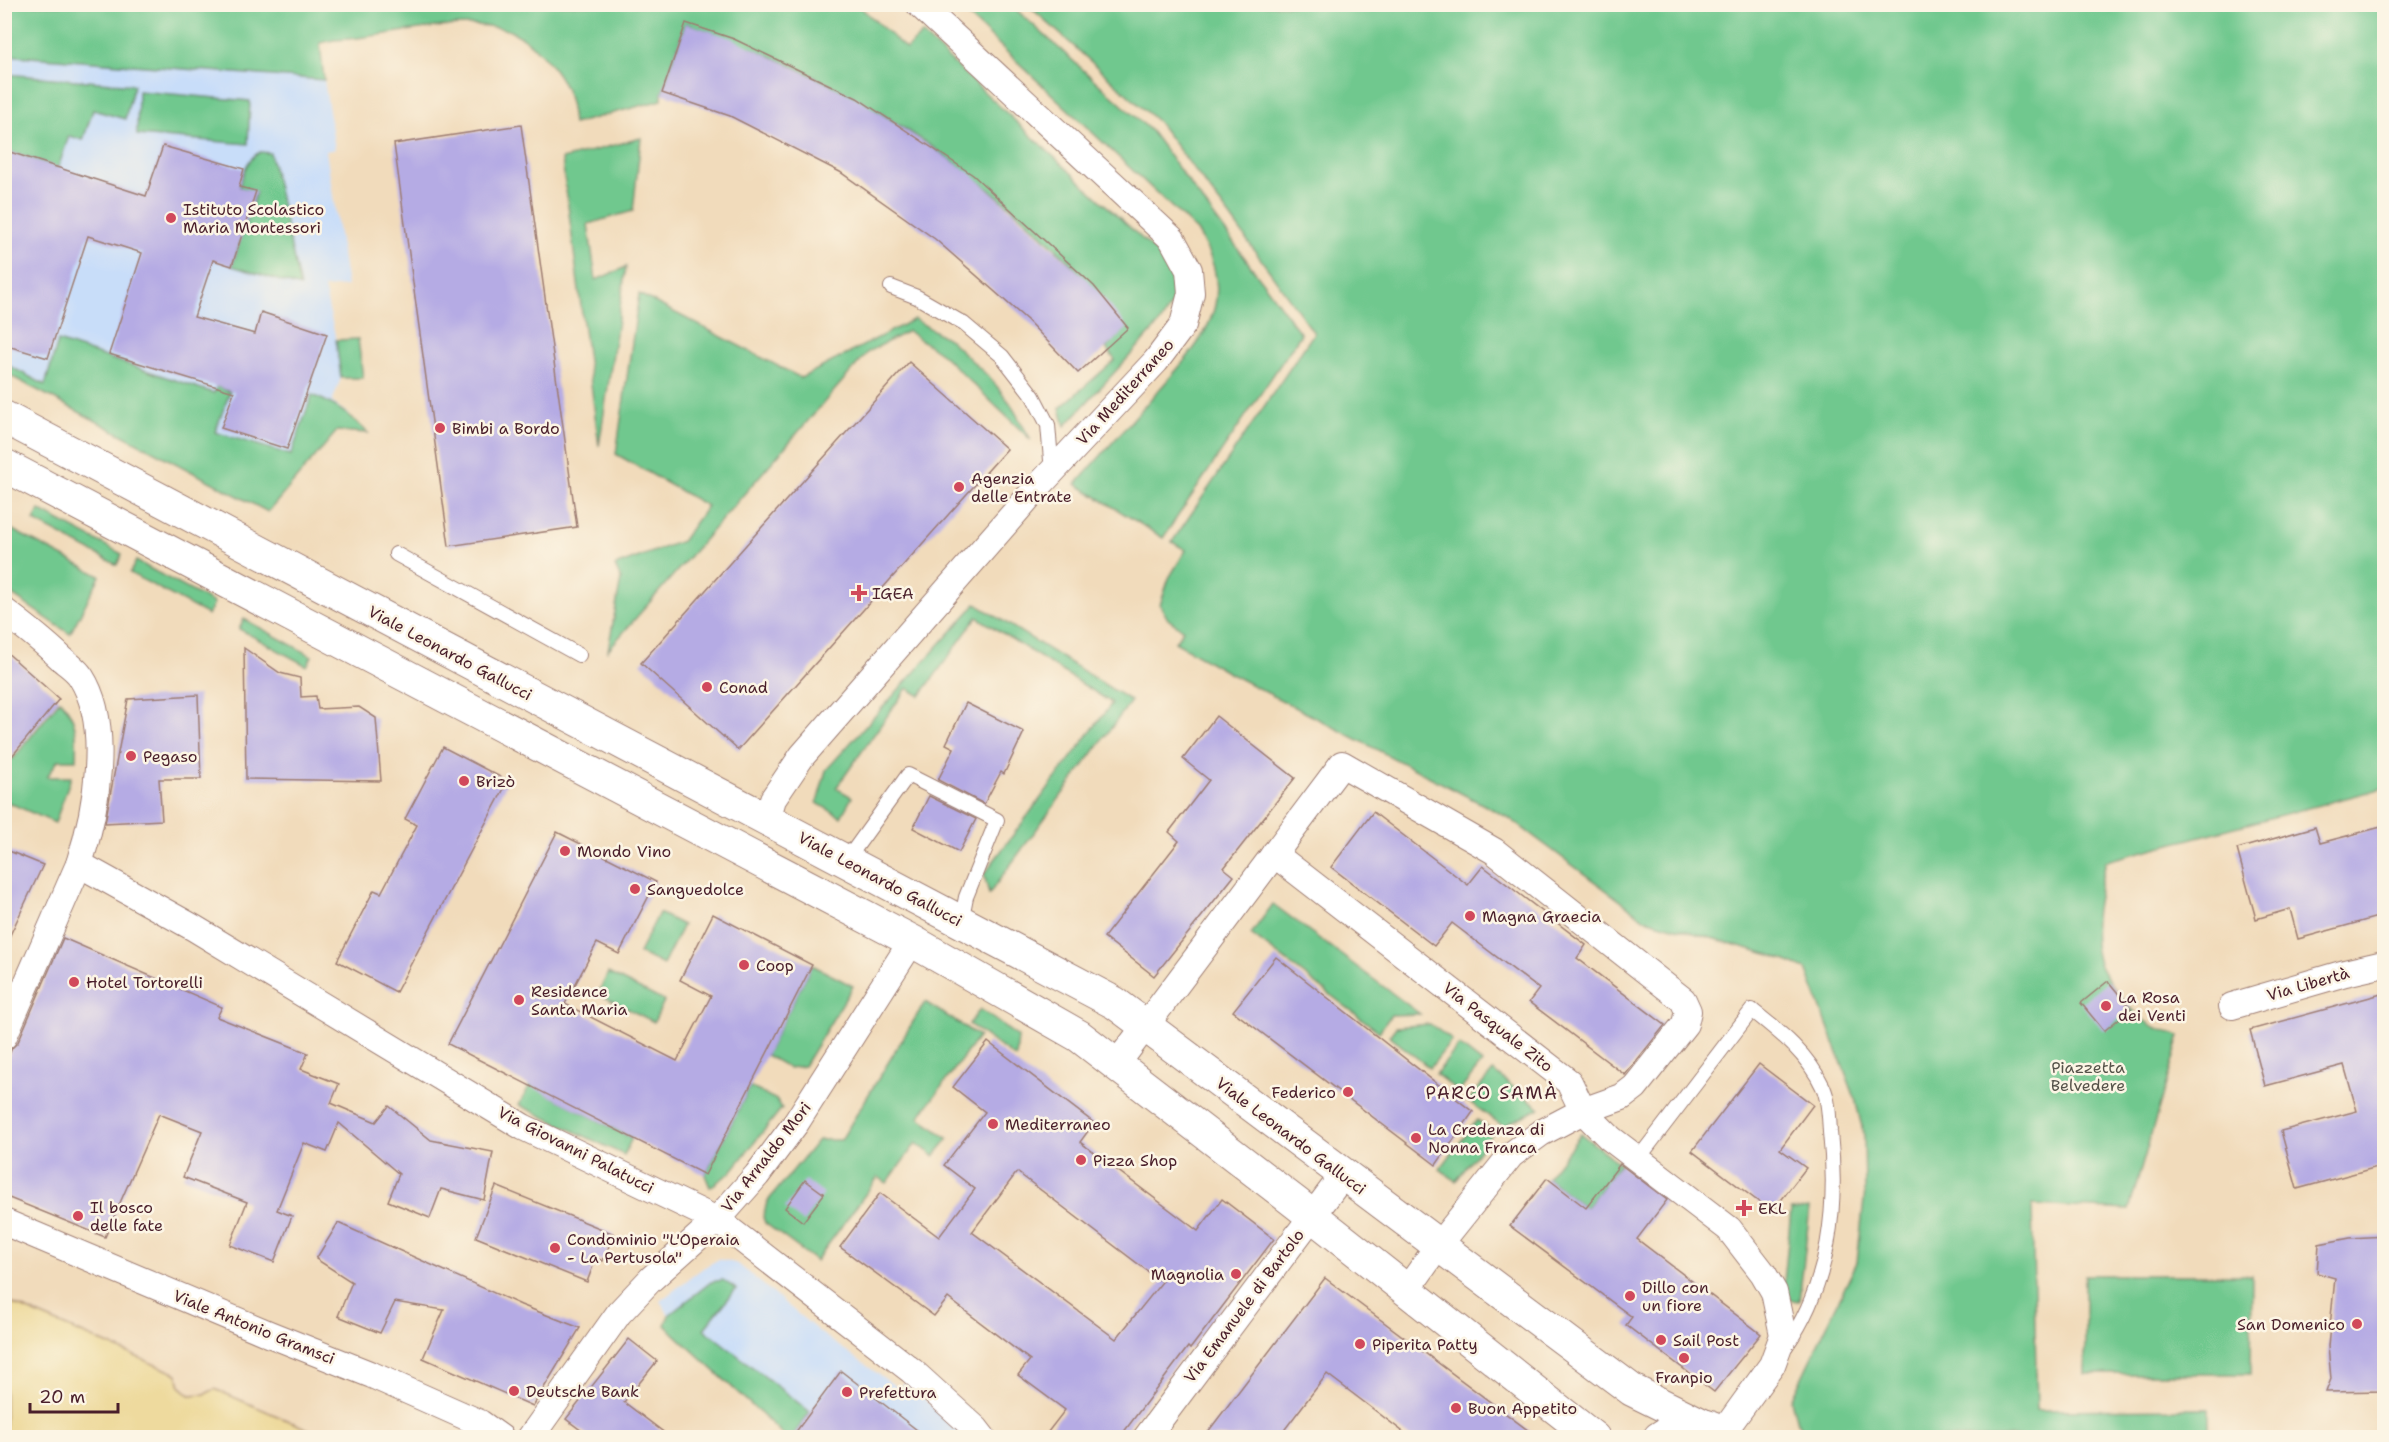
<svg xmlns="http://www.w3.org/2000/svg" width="2389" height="1442" font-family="'Shantell Sans',sans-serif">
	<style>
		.built { fill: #c8ddf9 }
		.green { fill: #70c88e; stroke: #5d745c; stroke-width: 1.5 }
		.sand { fill: #eeda9e; stroke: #9c7c64; stroke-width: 1.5 }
		.building { fill: #b5abe4; fill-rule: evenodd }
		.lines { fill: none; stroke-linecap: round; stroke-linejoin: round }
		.service-casing { stroke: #9e7d73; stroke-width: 16 }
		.minor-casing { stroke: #9e7d73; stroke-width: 28 }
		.tertiary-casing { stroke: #9e7d73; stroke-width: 34 }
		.service { stroke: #fff; stroke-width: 14 }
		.minor { stroke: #fff; stroke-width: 26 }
		.tertiary { stroke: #fff; stroke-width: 32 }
		.poi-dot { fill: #d1495b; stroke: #fcf5e5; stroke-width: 2 }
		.labels { text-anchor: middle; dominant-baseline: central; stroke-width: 5; stroke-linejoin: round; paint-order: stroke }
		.poi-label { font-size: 16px; fill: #4a1f2b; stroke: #fcf5e5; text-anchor: start }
		.street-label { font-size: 16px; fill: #4a1f2b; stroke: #fcf5e5 }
		.park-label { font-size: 16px; fill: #555249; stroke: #fcf5e5 }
		.neighbourhood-label { font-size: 18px; letter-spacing: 1.5px; fill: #4a1f2b; stroke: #fcf5e5 }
	</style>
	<rect width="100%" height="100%" fill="#fcf5e5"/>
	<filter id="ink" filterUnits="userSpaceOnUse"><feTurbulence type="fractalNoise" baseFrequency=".0167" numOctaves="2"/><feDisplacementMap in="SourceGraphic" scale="12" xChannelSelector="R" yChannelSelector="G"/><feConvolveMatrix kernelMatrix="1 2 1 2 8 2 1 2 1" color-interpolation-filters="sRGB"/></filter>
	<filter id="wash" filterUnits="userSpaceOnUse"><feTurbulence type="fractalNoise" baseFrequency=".008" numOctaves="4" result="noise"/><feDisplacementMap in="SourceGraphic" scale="24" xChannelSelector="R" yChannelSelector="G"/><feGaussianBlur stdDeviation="1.35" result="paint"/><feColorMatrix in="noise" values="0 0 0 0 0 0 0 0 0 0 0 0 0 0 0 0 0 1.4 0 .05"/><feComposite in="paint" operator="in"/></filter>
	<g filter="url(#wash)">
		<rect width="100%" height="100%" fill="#f1dbbb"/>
		<!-- built -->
		<g class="built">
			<path d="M4,55L324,80L335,149L326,151L347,286L324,288L336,340L341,378L332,402L350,415L274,505L5,363Z"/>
			<path d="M719,1259L738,1264L822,1334L898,1388L905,1382L967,1437H786L665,1325L669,1315L660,1301L703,1268Z"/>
		</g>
		<!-- green -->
		<g class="green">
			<path d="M4,5H858L906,49L922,34L1167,262L1175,277V288L1173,302L1160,323L1065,426L1060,408L1115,360L1106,348L1127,328C1015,186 857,82 686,23L662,93V100L573,124C571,96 564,79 545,58C535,47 519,33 504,29C457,16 384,38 334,40L320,43L324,80L5,55Z"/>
			<path d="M957,5H1011L1151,131L1301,334L1163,538L1076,484C1100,457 1124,429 1148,402C1172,375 1208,340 1215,305C1221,278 1211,254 1197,231Z"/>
			<path d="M1028,5H2384V788L2106,861C2098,892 2088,935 2100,966C2105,977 2113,987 2120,996C2141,1021 2149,1027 2180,1036L2129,1210L2032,1205L2037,1410L2209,1409V1437L1813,1438L1797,1423L1791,1400L1857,1262L1865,1191L1864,1136L1855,1098L1806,969L1774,956L1645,919L1509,818L1227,672L1175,642L1183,630L1168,619L1160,605L1169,578L1186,550L1172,542L1314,333L1229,215L1158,122Z"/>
			<path d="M5,74L134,85L125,119L93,110L83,140L69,136L58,168L5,150Z"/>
			<path d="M138,91L250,101L248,144L137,135Z"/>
			<path d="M641,138L633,211L588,224L596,280L626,267L599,446L562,159Z"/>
			<path d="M260,152L270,153L300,287L232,266L256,192L239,187C244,172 246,160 260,152Z"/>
			<path d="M639,294L801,378L914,319L950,340L991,379L1010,403L1031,440L943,355L908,331L868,352L608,650L621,579L615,566L682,541L707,506L616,454Z"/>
			<path d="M358,339L363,378H341L336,340Z"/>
			<path d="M58,341L214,393L217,386L230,392L215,432L291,455L312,395C335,404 350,415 368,433L337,431L268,512L5,373L4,363L45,385Z"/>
			<path d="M39,510L122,554L117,565L34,521Z"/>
			<path d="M5,526L100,576L70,634L5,590Z"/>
			<path d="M136,561L214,603L208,615L130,573Z"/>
			<path d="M976,604L1131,701L989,894L984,874L1112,703L977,617L920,696L907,688L836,788L852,797L841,817L817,803L826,770Z"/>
			<path d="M244,619L312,656L307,666L239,629Z"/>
			<path d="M60,700C78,718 77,736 76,760H58L47,777H71L55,823L5,801L4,752L13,759Z"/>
			<path d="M1273,904L1420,1014L1391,1015L1379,1032L1251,934Z"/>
			<path d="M659,913L683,925L663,965L639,953Z"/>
			<path d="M812,965L853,986L804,1066L789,1068L766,1055Z"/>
			<path d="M608,973L664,1001L654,1022L598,994Z"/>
			<path d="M925,1002L979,1036L919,1117L948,1139L934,1156L916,1143L887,1183L878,1177L816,1261L765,1223L763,1217L767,1202L818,1140H841Z"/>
			<path d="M980,1009L1018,1037L1016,1058L969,1024Z"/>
			<path d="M1430,1024L1452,1040L1430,1068L1389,1036L1396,1027Z"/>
			<path d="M1459,1045L1482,1063L1459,1092L1436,1074Z"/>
			<path d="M1493,1071L1540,1108L1503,1126L1468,1101Z"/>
			<path d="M530,1085L632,1138L624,1155L519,1105Z"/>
			<path d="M750,1087L777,1100L782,1108L730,1173L710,1187L705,1175Z"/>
			<path d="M1477,1120L1494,1131L1456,1181L1440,1169Z"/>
			<path d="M1581,1134L1620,1164L1586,1208L1547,1178Z"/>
			<path d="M1810,1208L1799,1301L1792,1300L1784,1288V1282L1791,1210Z"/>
			<path d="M2085,1275H2252L2251,1374H2085Z"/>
			<path d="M723,1280L736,1289L704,1329L810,1412L792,1437H786L665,1325L669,1315L711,1282Z"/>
		</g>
		<!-- sand -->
		<path class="sand" d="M4,1300L177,1374L180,1386L190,1395L205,1394L215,1389L326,1437H5Z"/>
		<g id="blocks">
			<!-- building -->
			<g class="building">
				<path d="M686,23L734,39L857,98L973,175L1094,286L1128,328L1078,373L1027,320L935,239L840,172L730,116L662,93Z"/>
				<path d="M521,125L577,527L449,546L394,144Z"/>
				<path d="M163,146L244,169L239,187L256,191L232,266L213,260L194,317L255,334L261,312L327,334L287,449L221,428L234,392L109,354L142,253L88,236L48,358L4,345V150L146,196Z"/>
				<path d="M909,362L1007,449L738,750L641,663Z"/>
				<path d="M244,648L280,673L300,678L301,697L316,696L318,709L359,707L376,718L381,781L246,779Z"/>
				<path d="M4,650L59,699L4,766Z"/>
				<path d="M198,695L201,779H159L162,820L105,823L128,699Z"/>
				<path d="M966,703L1024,732L1004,774L1001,772L984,804L938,780L954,748L946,744Z"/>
				<path d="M1216,716L1295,778L1224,868L1234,876L1154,976L1104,937L1179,841L1169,832L1209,780L1183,759Z"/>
				<path d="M443,747L508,781L396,992L337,961L374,890L381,893L417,825L405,819Z"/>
				<path d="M929,796L976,819L959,852L913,828Z"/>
				<path d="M1373,812L1468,885L1483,866L1586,945L1577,958L1665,1025L1625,1075L1529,1002L1539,989L1452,923L1434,946L1331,867Z"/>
				<path d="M2385,826V915L2298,939L2290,909L2256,919L2237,849L2315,827L2320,843Z"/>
				<path d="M557,832L656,882L619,954L597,943L565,1004L677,1061L711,996L680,980L713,914L812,965L705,1175L448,1044Z"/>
				<path d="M4,849L43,865L4,948Z"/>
				<path d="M63,938L222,1007L217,1017L308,1053L301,1069L339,1084L331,1103L376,1122L389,1106L431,1140L493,1152L484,1200L441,1189L430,1218L388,1201L399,1174L339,1123L327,1152L304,1143L277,1210L292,1216L274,1262L230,1245L247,1202L183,1177L202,1131L159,1114L105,1237L4,1196V1066L12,1048L18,1042Z"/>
				<path d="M1276,957L1473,1112L1436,1165L1233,1011Z"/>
				<path d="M2108,981L2131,1009L2104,1031L2081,1003Z"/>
				<path d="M2385,993V1165L2297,1189L2281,1131L2357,1111L2344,1065L2265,1086L2250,1030Z"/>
				<path d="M988,1042L1094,1123L1080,1142L1198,1231L1222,1199L1274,1239L1190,1349L1188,1347L1120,1437H1044L1065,1410L1018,1375L1030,1360L948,1298L934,1316L840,1247L880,1193L939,1237L975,1189L944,1165L985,1112L953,1087ZM1017,1172L1162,1282L1116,1339L972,1232Z"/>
				<path d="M1759,1064L1813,1105L1780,1149L1806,1168L1772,1212L1692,1151Z"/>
				<path d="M1620,1164L1667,1200L1637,1239L1761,1334L1714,1392L1626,1325L1632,1317L1510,1226L1547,1178L1586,1208Z"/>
				<path d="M805,1180L824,1194L803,1222L785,1208Z"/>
				<path d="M496,1186L614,1234L603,1261L596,1258L587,1282L476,1237Z"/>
				<path d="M338,1223L521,1305L580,1328L533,1406L423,1358L444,1310L395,1302L380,1333L338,1316L352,1282L316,1259Z"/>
				<path d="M2385,1236V1391L2326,1392L2331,1379L2328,1346L2335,1278L2317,1273L2319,1244L2350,1238Z"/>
				<path d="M1325,1278L1537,1437H1410L1327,1374L1279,1437H1204Z"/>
				<path d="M629,1339L657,1361L624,1402L670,1437H590L566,1419Z"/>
				<path d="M841,1371L926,1437H792Z"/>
			</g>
		</g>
	</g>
	<g filter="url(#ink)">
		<use href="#blocks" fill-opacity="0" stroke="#9e7d73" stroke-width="1.5"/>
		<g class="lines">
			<defs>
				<g id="service">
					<path d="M891,287L917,297L964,324L1002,356L1033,396L1048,425L1052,472"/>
					<path d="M396,554L579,655"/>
					<path d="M846,861L908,775L997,820L966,897L961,922"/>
					<path d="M1638,1159L1752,1010C1781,1033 1807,1053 1823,1087C1829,1100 1829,1117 1830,1132C1838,1205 1830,1284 1786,1346"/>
				</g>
				<g id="minor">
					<path d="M4,611C24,626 43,641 61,658C67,664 76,669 81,677C112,725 96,812 79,864L4,1036"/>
					<path d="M767,820L773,799L802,756L1033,492L1156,361L1183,325L1191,293L1189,270L1172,239L919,4"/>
					<path d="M1274,854L1569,1082L1583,1111L1610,1138L1729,1229L1763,1273L1774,1292L1783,1335L1772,1365L1722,1434"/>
					<path d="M79,864L194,928L523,1127L717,1220L912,1371L976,1429L983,1438"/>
					<path d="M2232,1006L2345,973L2384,964"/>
					<path d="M1116,1065L1342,764L1494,851L1683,1000L1688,1011L1685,1024L1635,1087L1622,1097L1583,1111L1541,1133L1511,1155L1438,1246L1407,1290"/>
					<path d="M4,1222L269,1334L372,1375L480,1423L501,1438"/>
					<path d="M530,1438L619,1313L651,1279L717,1220L757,1175L796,1123L912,941"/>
					<path d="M1146,1438L1343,1175"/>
				</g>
				<g id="tertiary">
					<path d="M4,417L1115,1003L1632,1390L1703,1425"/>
					<path d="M4,465L912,941L1079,1036L1296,1203L1594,1438"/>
					<path d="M1659,1438C1678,1424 1708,1417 1725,1438"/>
				</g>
			</defs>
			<!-- service casing -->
			<use href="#service" class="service-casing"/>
			<!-- minor casing -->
			<use href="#minor" class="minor-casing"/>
			<!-- tertiary casing -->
			<use href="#tertiary" class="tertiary-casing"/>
			<!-- service -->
			<use href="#service" class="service"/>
			<!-- minor -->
			<use href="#minor" class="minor"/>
			<!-- tertiary -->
			<use href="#tertiary" class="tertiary"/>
		</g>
	</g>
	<!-- markers -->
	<g class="poi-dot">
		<circle cx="171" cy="218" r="6"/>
		<circle cx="440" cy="428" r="6"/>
		<circle cx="959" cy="487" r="6"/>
		<path d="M856 584h6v6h6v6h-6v6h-6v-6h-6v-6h6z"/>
		<circle cx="707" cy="687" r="6"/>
		<circle cx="131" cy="756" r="6"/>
		<circle cx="464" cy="781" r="6"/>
		<circle cx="565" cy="851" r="6"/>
		<circle cx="635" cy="889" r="6"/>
		<circle cx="1470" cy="916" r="6"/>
		<circle cx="744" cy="965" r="6"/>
		<circle cx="74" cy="982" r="6"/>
		<circle cx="519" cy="1000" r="6"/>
		<circle cx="2106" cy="1006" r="6"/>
		<circle cx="1348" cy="1092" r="6"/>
		<circle cx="993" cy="1124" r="6"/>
		<circle cx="1416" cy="1138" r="6"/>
		<circle cx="1081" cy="1160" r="6"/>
		<path d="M1741 1199h6v6h6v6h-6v6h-6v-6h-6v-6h6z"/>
		<circle cx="78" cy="1216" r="6"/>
		<circle cx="555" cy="1248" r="6"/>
		<circle cx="1236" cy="1274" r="6"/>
		<circle cx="1630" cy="1296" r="6"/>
		<circle cx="2357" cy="1324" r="6"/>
		<circle cx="1661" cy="1340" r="6"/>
		<circle cx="1360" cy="1344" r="6"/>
		<circle cx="1684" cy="1358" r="6"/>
		<circle cx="514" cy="1391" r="6"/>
		<circle cx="847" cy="1392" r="6"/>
		<circle cx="1456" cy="1408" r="6"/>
	</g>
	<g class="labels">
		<!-- poi labels -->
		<g class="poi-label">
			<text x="183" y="209">Istituto Scolastico<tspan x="183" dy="18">Maria Montessori</tspan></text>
			<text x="452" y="428">Bimbi a Bordo</text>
			<text x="971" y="478">Agenzia<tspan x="971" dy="18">delle Entrate</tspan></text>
			<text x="872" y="593">IGEA</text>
			<text x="719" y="687">Conad</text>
			<text x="143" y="756">Pegaso</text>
			<text x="476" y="781">Brizò</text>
			<text x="577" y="851">Mondo Vino</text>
			<text x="647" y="889">Sanguedolce</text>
			<text x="1482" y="916">Magna Graecia</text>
			<text x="756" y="965">Coop</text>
			<text x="86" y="982">Hotel Tortorelli</text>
			<text x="531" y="991">Residence<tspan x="531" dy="18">Santa Maria</tspan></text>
			<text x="2118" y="997">La Rosa<tspan x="2118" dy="18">dei Venti</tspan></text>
			<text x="1336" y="1092" text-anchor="end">Federico</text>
			<text x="1005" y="1124">Mediterraneo</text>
			<text x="1428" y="1129">La Credenza di<tspan x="1428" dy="18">Nonna Franca</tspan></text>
			<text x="1093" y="1160">Pizza Shop</text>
			<text x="90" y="1207">Il bosco<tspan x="90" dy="18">delle fate</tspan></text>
			<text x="1758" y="1208">EKL</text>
			<text x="567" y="1239">Condominio "L'Operaia<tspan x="567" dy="18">- La Pertusola"</tspan></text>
			<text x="1224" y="1274" text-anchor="end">Magnolia</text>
			<text x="1642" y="1287">Dillo con<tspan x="1642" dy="18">un fiore</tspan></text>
			<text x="2345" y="1324" text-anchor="end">San Domenico</text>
			<text x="1673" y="1340">Sail Post</text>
			<text x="1372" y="1344">Piperita Patty</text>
			<text x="1684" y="1377" text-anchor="middle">Franpio</text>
			<text x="526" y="1391">Deutsche Bank</text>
			<text x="859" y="1392">Prefettura</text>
			<text x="1468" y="1408">Buon Appetito</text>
		</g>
		<!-- street labels -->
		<g class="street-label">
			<text transform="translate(1125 392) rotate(-48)">Via Mediterraneo</text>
			<text transform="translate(450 653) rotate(28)">Viale Leonardo Gallucci</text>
			<text transform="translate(880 879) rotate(28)">Viale Leonardo Gallucci</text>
			<text transform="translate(2308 984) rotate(-16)">Via Libertà</text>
			<text transform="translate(1498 1027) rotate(38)">Via Pasquale Zito</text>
			<text transform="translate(1291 1136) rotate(37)">Viale Leonardo Gallucci</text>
			<text transform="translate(576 1150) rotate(27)">Via Giovanni Palatucci</text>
			<text transform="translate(766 1157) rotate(-52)">Via Arnaldo Mori</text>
			<text transform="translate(1244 1306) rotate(-53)">Via Emanuele di Bartolo</text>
			<text transform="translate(254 1327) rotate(22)">Viale Antonio Gramsci</text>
		</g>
		<!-- park labels -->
		<g class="park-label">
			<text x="2088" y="1067">Piazzetta<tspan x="2088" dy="18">Belvedere</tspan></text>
		</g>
		<!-- neighbourhood labels -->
		<g class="neighbourhood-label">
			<text x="1492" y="1093">PARCO SAMÀ</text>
		</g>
	</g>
	<!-- margin -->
	<rect width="2389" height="1442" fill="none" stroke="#fcf5e5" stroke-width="24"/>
	<!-- scale -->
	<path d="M30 1403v9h88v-9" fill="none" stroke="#4a1f2b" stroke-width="3"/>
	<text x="39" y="1403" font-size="18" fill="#4a1f2b" stroke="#fcf5e5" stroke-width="4.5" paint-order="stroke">20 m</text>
</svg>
